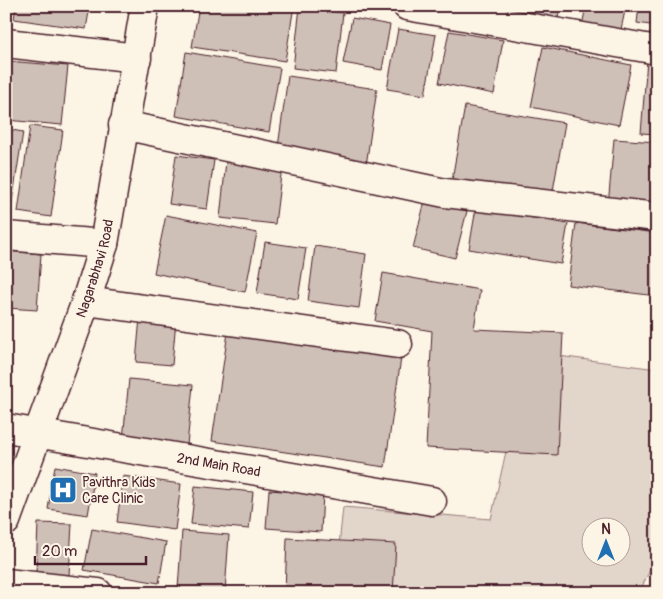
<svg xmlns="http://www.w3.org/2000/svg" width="663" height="599" font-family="Pangolin,sans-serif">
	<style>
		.green { fill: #e2d5ca; stroke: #967a7a; fill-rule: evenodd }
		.building { fill: #cfc0b7; stroke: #4a1f2b }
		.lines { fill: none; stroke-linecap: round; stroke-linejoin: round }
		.minor-casing { stroke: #4a1f2b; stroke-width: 31 }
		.secondary-casing { stroke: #4a1f2b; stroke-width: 31 }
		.minor { stroke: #fcf5e5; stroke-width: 28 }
		.secondary { stroke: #fcf5e5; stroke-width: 28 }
		.labels { text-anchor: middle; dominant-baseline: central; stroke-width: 4; stroke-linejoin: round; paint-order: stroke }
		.street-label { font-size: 14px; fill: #4a1f2b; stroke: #fcf5e5 }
		.poi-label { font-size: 14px; fill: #4a1f2b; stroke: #fcf5e5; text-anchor: start }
	</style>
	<rect width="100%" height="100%" fill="#fcf5e5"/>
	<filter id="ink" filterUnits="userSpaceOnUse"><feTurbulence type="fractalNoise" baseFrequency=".02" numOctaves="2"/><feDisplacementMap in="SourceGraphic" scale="10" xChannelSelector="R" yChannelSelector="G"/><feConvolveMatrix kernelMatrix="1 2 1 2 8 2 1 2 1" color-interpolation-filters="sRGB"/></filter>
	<g filter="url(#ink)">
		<!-- green -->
		<path class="green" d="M528,352L657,369V555L639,593H334L343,507L491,519ZM590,526H620V556H590Z"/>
		<!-- building -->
		<g class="building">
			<path d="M16,6H90L86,29L14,19Z"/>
			<path d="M199,6H294L285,61L192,47Z"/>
			<path d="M513,6H560L557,25L511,18Z"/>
			<path d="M586,6H626L620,34L582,26Z"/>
			<path d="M639,6H657V26L637,23Z"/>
			<path d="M300,7L343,13L336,73L293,68Z"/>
			<path d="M352,18L390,25L382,70L343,63Z"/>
			<path d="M398,29L436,35L425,95L387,89Z"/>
			<path d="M449,31L503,40L494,94L439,83Z"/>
			<path d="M543,47L631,65L619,125L531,107Z"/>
			<path d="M186,52L280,68L269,132L176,116Z"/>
			<path d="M647,60L657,61V134L641,133Z"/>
			<path d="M6,61L68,66L62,125L6,120Z"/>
			<path d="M288,76L377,89L366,166L277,154Z"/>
			<path d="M465,106L565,123L551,202L451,185Z"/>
			<path d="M30,126L63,130L51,217L18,212Z"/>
			<path d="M6,129L23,132L11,209L6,208Z"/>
			<path d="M614,139L657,142V210L608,206Z"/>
			<path d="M176,155L214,160L207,209L169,204Z"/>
			<path d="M226,161L282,167L275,224L220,218Z"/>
			<path d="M425,201L467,211L455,258L413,248Z"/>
			<path d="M476,208L568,224L561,264L469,249Z"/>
			<path d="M166,215L257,233L245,292L154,273Z"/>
			<path d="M576,223L657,233V296L568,285Z"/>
			<path d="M265,242L306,248L298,299L257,293Z"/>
			<path d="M315,246L366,254L359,308L308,301Z"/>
			<path d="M6,251L41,254L37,310L6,308Z"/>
			<path d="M383,273L480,290L474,329L563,333L557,455L426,448L432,331L375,321Z"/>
			<path d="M140,317L176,320L172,365L136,362Z"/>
			<path d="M228,332L401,358L385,467L212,441Z"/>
			<path d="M129,379L193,385L187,445L123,439Z"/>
			<path d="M55,466L95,473L88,515L48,509Z"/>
			<path d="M123,476L181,484L175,530L117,522Z"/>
			<path d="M195,486L253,492L249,529L191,524Z"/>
			<path d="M269,490L323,494L321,532L266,528Z"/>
			<path d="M38,523L72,524L69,575L36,573Z"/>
			<path d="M92,529L166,542L159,583L84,570Z"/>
			<path d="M182,531L229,535L225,592L178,589Z"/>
			<path d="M287,538L396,544L393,593H285Z"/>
		</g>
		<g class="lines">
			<defs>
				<g id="minor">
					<path d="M407,6L657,50"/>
					<path d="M6,43L137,58"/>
					<path d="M123,125L445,193L657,217"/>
					<path d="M6,236L104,244"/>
					<path d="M86,301L398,344"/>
					<path id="s1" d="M6,428L432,501"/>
					<path d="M6,583L98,593"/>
				</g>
				<g id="secondary">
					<path id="s2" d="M6,521L86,301L104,244L145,6"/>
				</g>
			</defs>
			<!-- minor casing -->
			<use href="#minor" class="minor-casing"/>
			<!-- secondary casing -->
			<use href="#secondary" class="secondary-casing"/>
			<!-- minor -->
			<use href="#minor" class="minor"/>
			<!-- secondary -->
			<use href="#secondary" class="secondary"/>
		</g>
	</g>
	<!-- icons -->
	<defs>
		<symbol id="hospital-square" viewBox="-11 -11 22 22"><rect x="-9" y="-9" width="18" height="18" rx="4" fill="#1f6fb2" stroke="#fcf5e5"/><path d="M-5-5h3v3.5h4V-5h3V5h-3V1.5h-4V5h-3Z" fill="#fff"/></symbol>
	</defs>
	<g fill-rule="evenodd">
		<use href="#hospital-square" x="47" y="474" width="32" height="32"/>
	</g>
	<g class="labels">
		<!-- street labels -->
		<g class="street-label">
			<text stroke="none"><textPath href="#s2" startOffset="268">Nagarabhavi Road</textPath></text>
			<text stroke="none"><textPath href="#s1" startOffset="216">2nd Main Road</textPath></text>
		</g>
		<!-- poi labels -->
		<g class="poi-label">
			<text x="82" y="482">Pavithra Kids<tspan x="82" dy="16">Care Clinic</tspan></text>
		</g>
	</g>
	<!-- margin -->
	<rect width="663" height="599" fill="none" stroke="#fcf5e5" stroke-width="25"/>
	<rect x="12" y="12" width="638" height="574" fill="none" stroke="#4a1f2b" stroke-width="2" filter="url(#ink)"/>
	<!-- north arrow -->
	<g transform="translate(606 542)"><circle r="24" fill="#fcf5e5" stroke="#b59f9b"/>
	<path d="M0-4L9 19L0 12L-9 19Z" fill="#1f6fb2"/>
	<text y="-8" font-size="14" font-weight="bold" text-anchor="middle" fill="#4a1f2b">N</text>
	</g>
	<!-- scale -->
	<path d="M35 556v8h111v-8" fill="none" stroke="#4a1f2b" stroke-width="2.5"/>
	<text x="42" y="556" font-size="15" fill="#4a1f2b" stroke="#fcf5e5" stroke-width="4" paint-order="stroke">20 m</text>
</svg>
